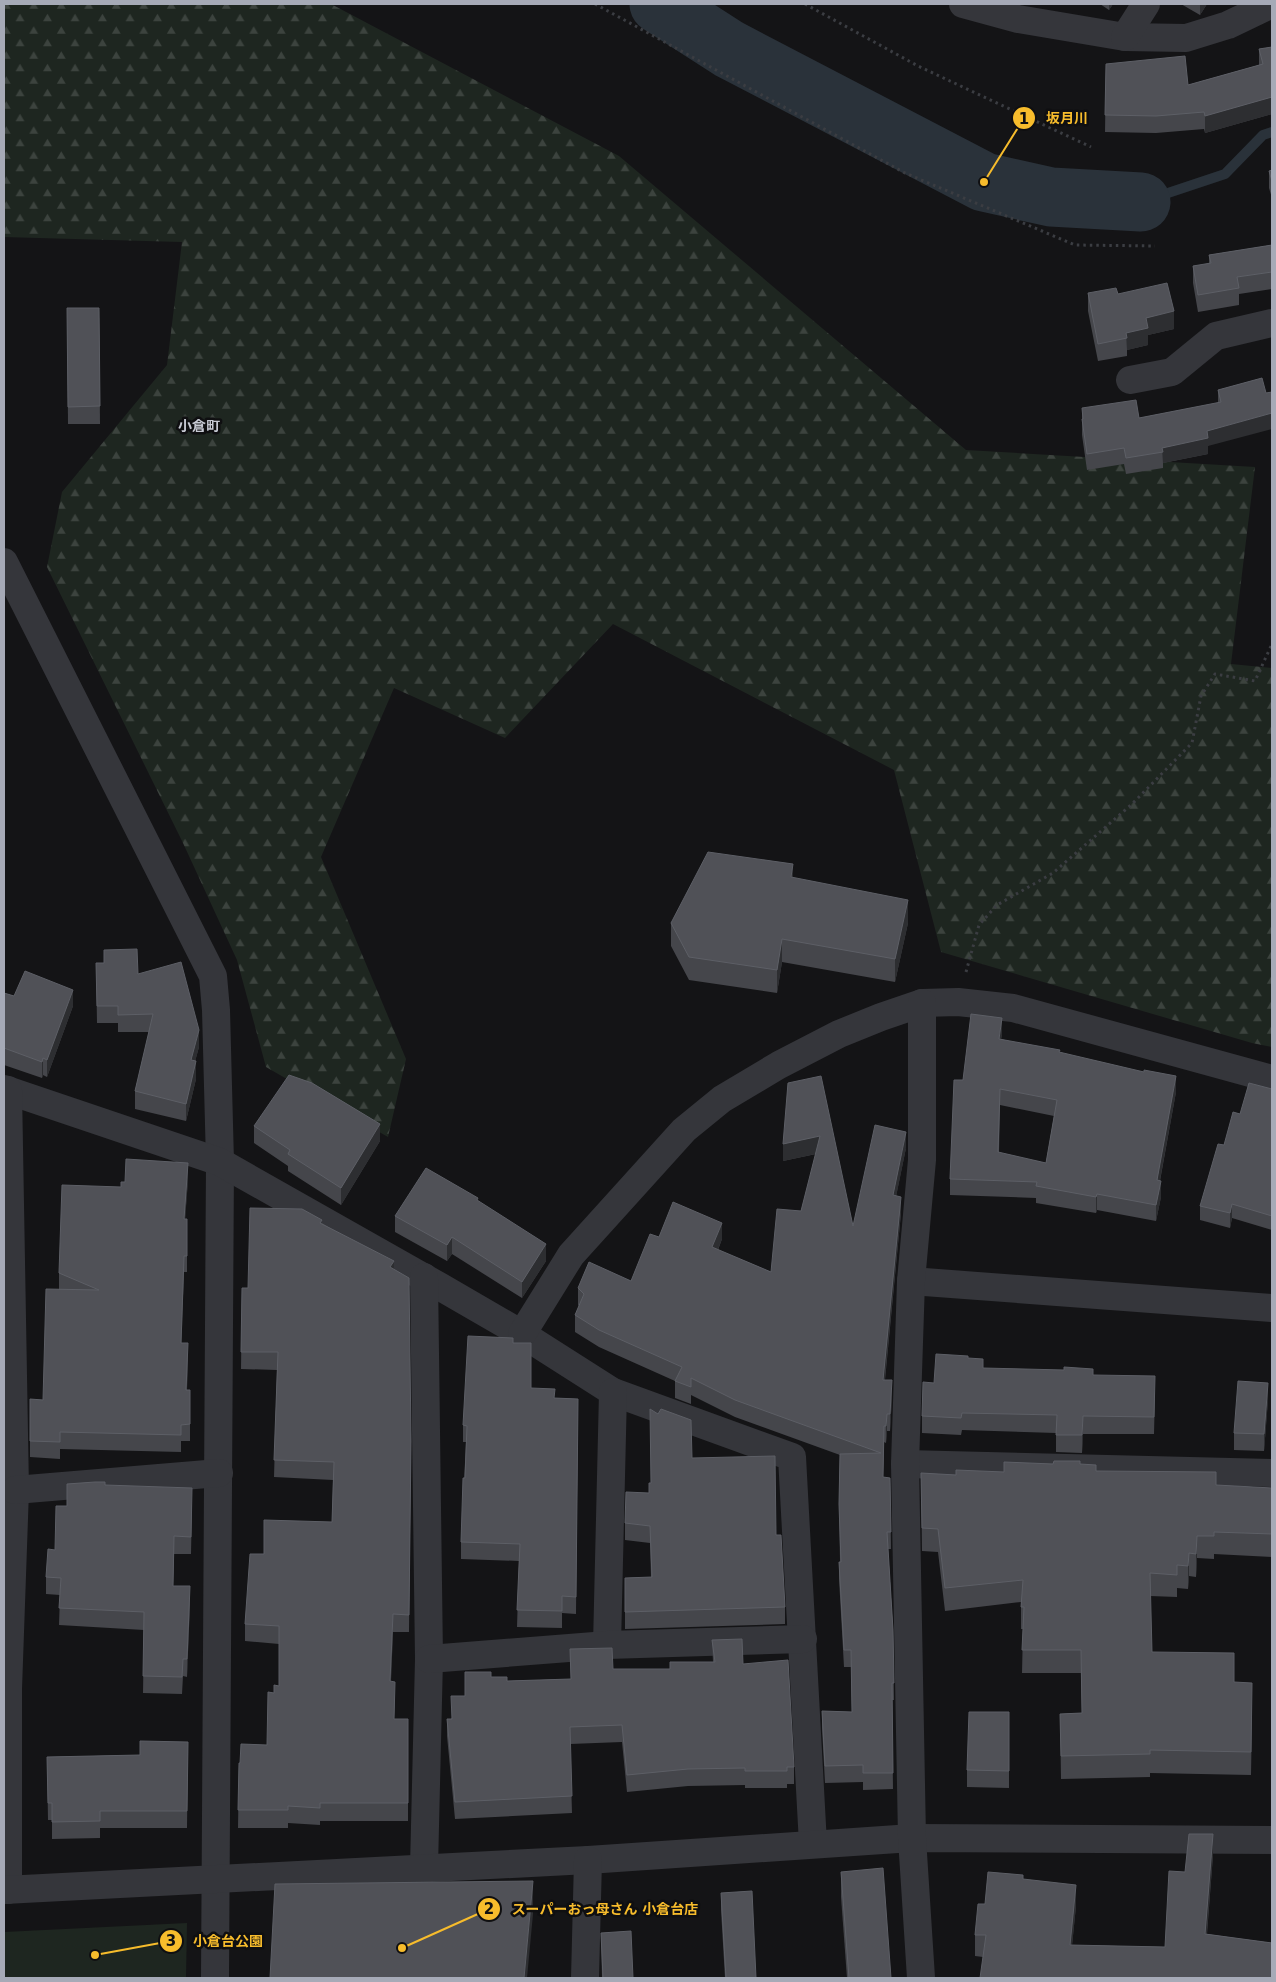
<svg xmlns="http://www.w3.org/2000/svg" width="1276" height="1982" font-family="'DejaVu Sans','Noto Sans JP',sans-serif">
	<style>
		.forest { fill: url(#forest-firs) }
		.green { fill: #1e2620 }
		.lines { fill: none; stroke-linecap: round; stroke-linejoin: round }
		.stream { stroke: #2a323a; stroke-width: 10 }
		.river { stroke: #2a323a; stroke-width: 59 }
		.path { stroke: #3b3d42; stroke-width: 3; stroke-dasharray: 2.5 4; stroke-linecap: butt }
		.minor { stroke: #35363b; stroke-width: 28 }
		.wall { fill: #45464b; fill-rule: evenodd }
		.shaded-wall { fill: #2d2e31 }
		.building { fill: #505157; stroke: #5d5f66; fill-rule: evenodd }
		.labels { text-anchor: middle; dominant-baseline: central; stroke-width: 5; stroke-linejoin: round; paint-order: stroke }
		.neighbourhood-label { font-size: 14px; font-weight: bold; fill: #c7c9d3; stroke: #0f0f11 }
		.leader { fill: none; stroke: #f7bc2c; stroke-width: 2 }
		.callout-dot { fill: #f7bc2c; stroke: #0f0f11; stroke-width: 2 }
		.mark-label { font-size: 15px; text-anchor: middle; font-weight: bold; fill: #111 }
		.callout-label { font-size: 14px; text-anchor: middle; font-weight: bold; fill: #f7bc2c; stroke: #0f0f11; stroke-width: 5; stroke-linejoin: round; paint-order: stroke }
	</style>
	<defs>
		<pattern id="forest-firs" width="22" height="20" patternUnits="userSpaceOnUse" patternTransform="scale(1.25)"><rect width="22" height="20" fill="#1e2620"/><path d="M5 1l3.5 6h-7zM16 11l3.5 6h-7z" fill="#3c433e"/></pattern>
	</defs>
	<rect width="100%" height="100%" fill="#141416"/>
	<!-- forest -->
	<path class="forest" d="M4,4H331L619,156L966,450L1255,467L1231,664L1272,668V1047L1252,1043L941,952L894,770L613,624L505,738L394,688L321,857L406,1059L388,1137L266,1067L237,960L183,843L47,567L62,492L167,365L182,242L4,237Z"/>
	<!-- green -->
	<path class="green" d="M187,1923L186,1978H4V1932Z"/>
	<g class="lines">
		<!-- stream -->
		<path class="stream" d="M1141,202L1225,174L1263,135L1272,132"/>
		<!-- river -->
		<path class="river" d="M659,4L729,49L984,182L1051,197L1141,202"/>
		<!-- path -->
		<g class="path">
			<path d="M595,4L905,173L1075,245L1155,246"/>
			<path d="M805,4L918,66L1091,147"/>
			<path d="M966,972L979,925L997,905L1053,873L1132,804L1192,743L1201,696L1215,674L1255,681L1272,644"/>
		</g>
		<!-- minor -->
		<g class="minor">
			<path d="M963,4L1018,19L1125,37L1186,38L1228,25L1272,4"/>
			<path d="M1125,37L1146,4"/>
			<path d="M1130,380L1172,372L1216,336L1272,323"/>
			<path d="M4,562L213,976L216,1010L220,1162L215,1978"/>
			<path d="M4,1089L220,1162L439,1286L522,1334L613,1392L792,1457L813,1844"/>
			<path d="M8,1090L15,1490L8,1689V1890"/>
			<path d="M424,1277L429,1659L424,1868"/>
			<path d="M911,1281L1272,1308"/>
			<path d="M522,1334L571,1255L684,1130L722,1099L779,1065L839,1034L881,1017L922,1003L958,1002L1013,1008L1272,1079"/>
			<path d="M905,1464L1272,1473"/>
			<path d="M15,1490L219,1473"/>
			<path d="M607,1645L613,1392"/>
			<path d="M429,1659L607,1645L803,1639"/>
			<path d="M4,1890L588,1860L912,1838L1272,1840"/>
			<path d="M585,1978L588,1860"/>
			<path d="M921,1978L912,1838L905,1464L911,1281L922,1160V1003"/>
		</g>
	</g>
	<!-- wall -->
	<g class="wall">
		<path d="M1100,4H1113L1109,10Z"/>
		<path d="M1181,4H1207L1200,15Z"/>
		<path d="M1272,47V116V114L1205,133L1204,129L1156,133L1105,132L1106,64L1188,85L1259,65V49Z"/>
		<path d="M1272,170V198L1269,188V171Z"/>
		<path d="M1272,245V289L1239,294V305L1198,312L1193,283V266L1209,264V255Z"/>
		<path d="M1088,293L1118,294L1174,329L1148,335V345L1127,350V356L1098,361L1088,311Z"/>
		<path d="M67,308H99L100,424H68Z"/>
		<path d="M1262,378L1208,446V454L1163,463V468L1126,474L1124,464L1087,470L1082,435V408L1139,418L1218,403V390Z"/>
		<path d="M793,878L908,923L895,982L782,962L777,993L689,980L671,946V923Z"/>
		<path d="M96,963L138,974L199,1047L195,1061L196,1079L186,1121L135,1109V1091L149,1032H118V1023H97Z"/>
		<path d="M4,993L14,996L73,1006L47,1077L43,1075L42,1078L4,1065Z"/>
		<path d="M1002,1034L1001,1039L1060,1053L1176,1092L1160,1181L1161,1197L1156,1221L1097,1210L1096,1213L1036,1203V1198L950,1195V1179L963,1080ZM1000,1105L1054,1116L1046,1163L999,1153Z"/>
		<path d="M788,1083L853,1226L906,1148L896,1196L901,1213L885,1380L892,1397L890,1431H887L886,1443L884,1442L883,1477L890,1478L891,1549H888L893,1630L894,1700H892L893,1789L863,1790V1782L825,1783L822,1728V1711L852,1712L851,1667H844L839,1579V1562H840L839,1504L840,1455L735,1417L691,1395V1404L675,1398V1381L599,1347L575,1332V1315L579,1306L578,1305V1288L631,1281L659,1237L722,1239L718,1250L771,1272L801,1211L816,1154L783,1161Z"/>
		<path d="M1272,1089V1230L1232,1218L1230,1228L1200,1220V1206L1224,1145L1240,1114Z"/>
		<path d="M254,1126L380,1141L341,1205L288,1171V1166L254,1143Z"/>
		<path d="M188,1180L185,1219H187V1272H184L181,1343L188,1360L187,1390H190V1441H181V1452L60,1449V1459L30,1457V1399L43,1400L59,1289V1273L121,1187Z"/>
		<path d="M478,1201L546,1261L522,1298L452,1254L447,1261L395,1232V1216Z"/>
		<path d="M322,1223L394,1269L411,1441L409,1632H393L391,1681L395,1699L394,1719H408V1821H320V1825L288,1823V1828H238L239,1763H240L267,1745L274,1693L279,1686V1644L245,1641V1624L264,1554L332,1522L333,1480L274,1477L277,1370L241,1369L242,1288H248Z"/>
		<path d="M513,1343L531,1388L555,1398L578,1399L576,1614L562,1613V1628L517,1627L519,1561L461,1559V1542L466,1442H463V1425Z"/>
		<path d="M968,1358L983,1368L1093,1375L1155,1393L1154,1434H1083L1082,1453L1056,1452V1433L962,1430L961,1435L922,1433V1416L934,1383Z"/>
		<path d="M1268,1400L1264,1451L1234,1450V1433Z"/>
		<path d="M692,1458L776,1535L785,1607V1624L625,1629V1578L651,1577L650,1543L625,1540V1523L649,1493L651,1483Z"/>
		<path d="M1053,1464H1080L1096,1471L1216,1485L1272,1488V1557L1214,1554V1559L1197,1558L1196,1577L1189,1576L1188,1589L1177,1588V1597L1150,1596L1152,1652L1234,1682L1252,1706L1251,1775L1150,1773V1777L1061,1779L1060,1714L1082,1713L1081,1673H1022L1023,1629H1021V1602L945,1611L938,1552L922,1551L921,1473L956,1475L1004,1472Z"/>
		<path d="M105,1485L192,1505L191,1554H174L173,1586L190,1604L187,1677L183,1676L182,1694L143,1693L144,1630L59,1625L60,1595L46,1594V1577L55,1550L67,1506Z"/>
		<path d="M712,1640L743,1664L794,1767V1784H787V1788H745V1785L688,1786L627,1792L622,1742L570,1744L572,1813L455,1819L447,1736V1719H451L465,1696L491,1677L507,1681L571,1679L570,1649L613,1669H670L713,1662Z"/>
		<path d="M1009,1712V1788L967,1787V1770Z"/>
		<path d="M188,1742L187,1828H100V1838L52,1839V1820H48L47,1757L140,1755Z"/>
		<path d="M1213,1855L1207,1934L1272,1943L983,1957L975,1956V1935L985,1904L1023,1879L1076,1906L1072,1945L1165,1947L1185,1872Z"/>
		<path d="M841,1872L891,1978H847L841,1897Z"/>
		<path d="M721,1893L756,1978H725L721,1910Z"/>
		<path d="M601,1933L633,1978H602Z"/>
	</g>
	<!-- shaded-wall -->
	<g class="shaded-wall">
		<path d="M1109,4H1113L1109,10Z"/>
		<path d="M1200,4H1207L1200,15Z"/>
		<path d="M1272,97V114L1205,133V116Z"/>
		<path d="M1174,311V329L1148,335V345L1127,350L1126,333L1146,318Z"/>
		<path d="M1272,413V429L1208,446V454L1163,463L1162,448L1207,431Z"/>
		<path d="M793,864V887L791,877Z"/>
		<path d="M908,900V923L895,982V959Z"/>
		<path d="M782,939V962L777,993V970Z"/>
		<path d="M73,990V1006L47,1077V1060Z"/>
		<path d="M1002,1018V1034L999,1055V1039Z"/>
		<path d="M199,1030V1047L191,1077V1060Z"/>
		<path d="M43,1058V1075L42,1078V1062Z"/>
		<path d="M196,1061V1079L186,1121V1104Z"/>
		<path d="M1176,1076V1092L1157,1196V1180Z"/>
		<path d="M380,1124V1141L341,1205V1188Z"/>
		<path d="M906,1132V1148L893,1212V1195Z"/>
		<path d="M820,1136V1153L783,1161V1144Z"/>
		<path d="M188,1163V1180L184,1236V1219Z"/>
		<path d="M1161,1181V1197L1156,1221V1205Z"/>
		<path d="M1097,1194V1210L1096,1213V1197Z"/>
		<path d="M901,1197V1213L883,1397V1380Z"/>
		<path d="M1232,1204V1218L1230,1228V1213Z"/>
		<path d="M722,1223V1239L712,1264V1247Z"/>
		<path d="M452,1237V1254L447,1261V1245Z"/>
		<path d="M546,1244V1261L522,1298V1282Z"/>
		<path d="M184,1256V1272L181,1360V1343Z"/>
		<path d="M394,1261V1278L390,1267Z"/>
		<path d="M188,1343V1360L186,1407V1390Z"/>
		<path d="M892,1380V1397L890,1431V1414Z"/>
		<path d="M1268,1383V1400L1264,1451V1434Z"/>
		<path d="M887,1414V1431L886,1443V1426Z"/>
		<path d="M1083,1416V1434L1082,1453V1435Z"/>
		<path d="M1197,1536V1558L1196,1577V1554Z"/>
		<path d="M1189,1553V1576L1188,1589V1566Z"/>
		<path d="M190,1586V1604L187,1677V1659Z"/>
		<path d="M393,1614V1632L390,1699V1681Z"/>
		<path d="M1252,1683V1706L1251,1775V1752Z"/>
		<path d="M1213,1834V1855L1205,1955V1934Z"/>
		<path d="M533,1881V1914L527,1978H524Z"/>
		<path d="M1076,1885V1906L1070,1966V1945Z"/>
	</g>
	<!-- building -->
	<g class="building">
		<path d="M1272,47V99V97L1205,116L1204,112L1156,116L1105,115L1106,64L1185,56L1188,85L1263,64L1259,49Z"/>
		<path d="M1272,170V181L1269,171Z"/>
		<path d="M1272,245V272L1237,277L1239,288L1198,295L1193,266L1211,263L1209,255Z"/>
		<path d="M1167,283L1174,311L1146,318L1148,328L1126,333L1127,338L1098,344L1088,293L1116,288L1118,294Z"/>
		<path d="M67,308H99L100,406L68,407Z"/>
		<path d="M1262,378L1266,393L1272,392V413L1207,431L1208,438L1162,448L1163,452L1126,458L1124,448L1087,454L1082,419H1083L1082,408L1136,400L1139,418L1221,402L1218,390Z"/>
		<path d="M708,852L793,864L791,877L908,900L895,959L782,939L777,970L689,957L671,923Z"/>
		<path d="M137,949L138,974L181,962L199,1030L191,1060L196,1061L186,1104L135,1091L153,1014L118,1015V1006H97L96,963H104V950Z"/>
		<path d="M25,971L73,990L47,1060L43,1058L42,1062L4,1048V993L14,996Z"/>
		<path d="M971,1014L1002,1018L999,1039L1060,1050L1059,1052L1144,1072V1070L1176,1076L1157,1180L1161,1181L1156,1205L1097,1194L1096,1197L1036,1186L1037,1182L950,1179L954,1080H963ZM1000,1089L1057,1100L1046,1163L998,1152Z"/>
		<path d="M289,1075L312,1083L380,1124L341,1188L288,1154L290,1150L254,1126Z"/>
		<path d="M821,1076L853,1226L875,1125L906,1132L893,1195L901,1197L883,1380H892L890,1414H887L886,1426H884L883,1477L890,1478L891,1532H887L893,1630L894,1683H892L893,1773H863V1765L825,1766L822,1711L852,1712L851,1650H844L839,1562H841L839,1504L840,1454L881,1453L735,1400L691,1378V1387L675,1381L682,1367L599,1330L575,1315L584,1294L578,1288L589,1262L631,1281L650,1234L659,1237L673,1202L722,1223L712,1247L771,1272L777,1209L801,1211L820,1136L783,1144L788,1083Z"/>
		<path d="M1249,1083L1272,1089V1216L1232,1204L1230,1213L1200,1206L1218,1144L1224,1145L1233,1112L1240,1114Z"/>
		<path d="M126,1159L188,1163L184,1219H187V1256H184L181,1343H188L186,1390H190V1424L181,1425V1435L60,1432V1442L30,1441V1399L43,1400L46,1289L99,1290L59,1273L62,1185L121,1187V1182H125Z"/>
		<path d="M426,1168L478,1198L477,1200L546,1244L522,1282L452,1237L447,1245L395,1216Z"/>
		<path d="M250,1208L302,1209L322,1220L320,1223L394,1261L390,1267L409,1278L411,1441L409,1615L393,1614L390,1681L395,1682L394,1719H408V1803H320V1808L288,1806V1810H238L239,1763H240L241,1744L267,1745L268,1692L274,1693V1685L279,1686V1626L245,1624L250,1554H264V1520L332,1522L334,1462L274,1460L278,1352H241L242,1288H248Z"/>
		<path d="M468,1336L513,1338V1343H531V1388L555,1389L554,1398L578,1399L576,1597L562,1596V1611L517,1610L520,1544L461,1542L463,1478H465L467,1426L463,1425Z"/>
		<path d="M936,1354L968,1356V1358L983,1359V1368L1064,1370V1367L1093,1369V1375L1155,1376L1154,1417L1083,1416L1082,1435H1056L1057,1415L962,1413L961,1418L922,1416L923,1382L934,1383Z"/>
		<path d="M1238,1381L1268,1383L1264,1434L1234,1433Z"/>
		<path d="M650,1409L658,1414L661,1409L691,1420L692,1458L775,1456L776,1535H781L785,1607L625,1612V1578L652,1577L650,1526L625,1523L626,1492L649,1493V1483H651Z"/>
		<path d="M1054,1461H1080V1464L1096,1465V1471L1216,1472V1485L1272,1488V1534L1214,1532V1536H1197L1196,1554L1189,1553L1188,1566L1177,1565V1575L1150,1573L1152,1652L1234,1653V1682L1252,1683L1251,1752L1150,1750V1754L1061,1756L1060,1714L1082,1713L1081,1650H1022L1024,1607H1021L1023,1580L945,1588L938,1529L922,1528L921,1473L956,1475V1470L1004,1472V1462L1053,1464Z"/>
		<path d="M95,1482H105V1485L192,1488L191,1537L174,1536L173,1586H190L187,1659H183L182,1677L143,1676L144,1612L59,1608L61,1578L46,1577L48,1549L55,1550L56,1506H67V1484Z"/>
		<path d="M742,1639L743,1664L788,1660L794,1767H787V1771H745V1768L688,1769L627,1775L622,1725L570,1727L572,1796L455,1802L447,1719H452L451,1696H465V1672H491V1677H507V1681L571,1679L570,1649L612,1648L613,1669H670V1662H715L712,1640Z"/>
		<path d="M969,1712H1009V1771L967,1770Z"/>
		<path d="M140,1741L188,1742L187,1811H100V1821L52,1822V1803H48L47,1757L140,1755Z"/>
		<path d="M1189,1834H1213L1205,1934L1272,1943V1978H980L986,1935H975L978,1904H985L988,1872L1023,1875V1879L1076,1885L1070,1945L1165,1947L1169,1871L1185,1872Z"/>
		<path d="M883,1868L891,1978H849L841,1872Z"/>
		<path d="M533,1881L524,1978H270L275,1884Z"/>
		<path d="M752,1891L756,1978H726L721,1893Z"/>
		<path d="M631,1931L633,1978H603L601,1933Z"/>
	</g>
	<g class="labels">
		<!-- neighbourhood labels -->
		<g class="neighbourhood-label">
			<text x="199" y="426">小倉町</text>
		</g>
	</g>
	<!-- callouts -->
	<path class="leader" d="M984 182L1024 118M402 1948L489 1909M95 1955L171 1941"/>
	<g class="callout-dot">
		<circle cx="984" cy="182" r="5"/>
		<circle cx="402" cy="1948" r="5"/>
		<circle cx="95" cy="1955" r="5"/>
		<circle cx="1024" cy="118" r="12"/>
		<circle cx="489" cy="1909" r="12"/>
		<circle cx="171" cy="1941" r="12"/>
	</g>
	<g class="mark-label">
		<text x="1024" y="124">1</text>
		<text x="489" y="1914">2</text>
		<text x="171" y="1946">3</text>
	</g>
	<g class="callout-label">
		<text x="1067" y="123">坂月川</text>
		<text x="605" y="1914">スーパーおっ母さん 小倉台店</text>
		<text x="228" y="1946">小倉台公園</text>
	</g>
	<!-- border -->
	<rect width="1276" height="1982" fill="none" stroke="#a6aab7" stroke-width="10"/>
</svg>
